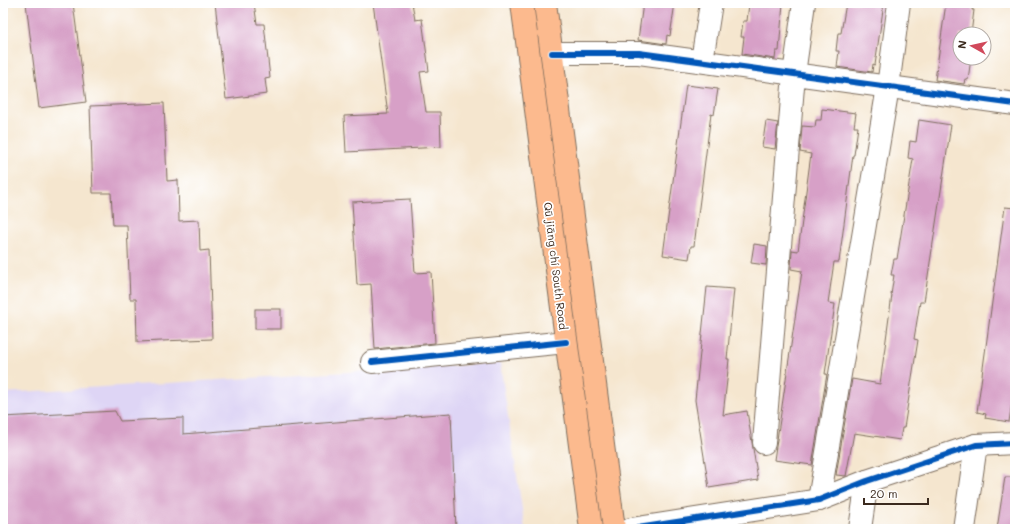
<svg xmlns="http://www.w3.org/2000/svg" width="1018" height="532" font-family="Mali,sans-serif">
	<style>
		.built { fill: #ded5f5 }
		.building { fill: #d7a0c7 }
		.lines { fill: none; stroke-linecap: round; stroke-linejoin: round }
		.minor-casing { stroke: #7c6c5c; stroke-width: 24 }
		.major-casing { stroke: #7c6c5c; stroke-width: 24 }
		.minor { stroke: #fff; stroke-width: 22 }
		.major { stroke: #fcba8e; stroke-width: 22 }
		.cycleway-casing { stroke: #fff; stroke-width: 8 }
		.cycleway { stroke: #0057b8; stroke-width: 6 }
		.labels { text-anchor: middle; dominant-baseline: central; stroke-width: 3.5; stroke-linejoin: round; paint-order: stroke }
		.street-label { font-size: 11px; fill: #3b2a1e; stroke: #fff }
	</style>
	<rect width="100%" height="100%" fill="#fff"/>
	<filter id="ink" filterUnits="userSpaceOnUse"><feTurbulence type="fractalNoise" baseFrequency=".025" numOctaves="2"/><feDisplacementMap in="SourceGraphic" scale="8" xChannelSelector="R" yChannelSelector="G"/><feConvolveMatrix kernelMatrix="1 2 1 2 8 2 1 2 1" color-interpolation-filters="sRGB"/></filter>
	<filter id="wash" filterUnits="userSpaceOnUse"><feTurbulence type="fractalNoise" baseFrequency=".012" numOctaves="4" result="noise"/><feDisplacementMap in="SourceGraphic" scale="16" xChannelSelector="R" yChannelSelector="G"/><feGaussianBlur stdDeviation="0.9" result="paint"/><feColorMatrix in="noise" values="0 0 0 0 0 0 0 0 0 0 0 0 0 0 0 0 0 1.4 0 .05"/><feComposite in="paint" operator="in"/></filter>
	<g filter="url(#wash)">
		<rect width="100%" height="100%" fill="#f5e6cf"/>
		<!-- built -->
		<path class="built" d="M500,363L525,529H3V393Z"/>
		<g id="blocks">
			<!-- building -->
			<g class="building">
				<path d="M26,3H73L86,102L39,108Z"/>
				<path d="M215,3H254L257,24H264L270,78L265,79L267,94L226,99Z"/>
				<path d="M373,3H412L415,20L422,19L429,71L420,72L426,112H440L441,147L346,152L344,116L388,114Z"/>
				<path d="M643,3H675L670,36L667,35L666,44L638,40Z"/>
				<path d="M763,3H783L779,51H776L775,59L742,54L744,37H741L743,21H747L749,4L762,6Z"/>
				<path d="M846,3H884L875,65L873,64L872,72L837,67L839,51H836L838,33H841Z"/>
				<path d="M946,3H973L972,10H974L971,34H960V58H971L968,80L965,79L964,84L935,80Z"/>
				<path d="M686,85L718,89L714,115L711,114L694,246H691L689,259L663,255Z"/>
				<path d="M164,103L167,181L178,180L179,221L199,220L200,251L209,250L212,339L137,342L136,299H130L127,225H113L111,193H93L90,106Z"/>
				<path d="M822,109L856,113L854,127H858L854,155H853L839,262H834L828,303L835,304L825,374H827L812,465L774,460L802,271L791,269L792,250L798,251L811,154L800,152L802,126L815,127L816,120H821Z"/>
				<path d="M919,120L951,125L924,302H920L914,339L918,340L904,428H902L900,440L854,433L846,476L836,475L852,379L880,384L892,295H891L894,275H891L894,259H897L913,159L908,158L910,141L916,142Z"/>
				<path d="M766,121L778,123L775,149L762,147Z"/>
				<path d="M410,199L415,273L431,272L435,343L375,349L371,284L357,285L352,202Z"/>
				<path d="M1005,207L1015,208V382L1009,422L985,418L986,414L977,412Z"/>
				<path d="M754,244L767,246L766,265L751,263Z"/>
				<path d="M707,287L734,289L727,359H729L727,380L723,415L747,411L758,480L709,488L695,400Z"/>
				<rect x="255" y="309" width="26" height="20"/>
				<path d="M115,411L120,421L183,418V434L451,413L456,529H3V417Z"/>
				<path d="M1005,477H1015V529H997Z"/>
			</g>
		</g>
	</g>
	<g filter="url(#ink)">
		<use href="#blocks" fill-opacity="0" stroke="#7c6c5c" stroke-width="1"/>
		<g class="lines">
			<defs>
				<g id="minor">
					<path d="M552,53H639L1015,104"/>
					<path d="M702,61L711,3"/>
					<path d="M372,362L566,342"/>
					<path d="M764,443L794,74L804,3"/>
					<path d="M819,500L888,87L899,3"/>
					<path d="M631,529L819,500L867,481L976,445L1015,443"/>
					<path d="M860,529L867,481"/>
					<path d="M964,529L976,445"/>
				</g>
				<g id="major">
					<path d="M522,3L591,529"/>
					<path d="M545,3L614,529"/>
				</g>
			</defs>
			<!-- minor casing -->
			<use href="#minor" class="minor-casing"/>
			<!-- major casing -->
			<use href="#major" class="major-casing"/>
			<!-- minor -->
			<use href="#minor" class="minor"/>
			<!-- major -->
			<use href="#major" class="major"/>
			<defs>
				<g id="cycleway">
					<path d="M552,53H639L1015,104"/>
					<path d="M372,362L566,342"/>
					<path d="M631,529L819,500L867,481L976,445L1015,443"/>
				</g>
			</defs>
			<!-- cycleway casing -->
			<use href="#cycleway" class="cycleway-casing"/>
			<!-- cycleway -->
			<use href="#cycleway" class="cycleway"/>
		</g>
	</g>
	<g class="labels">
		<!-- street labels -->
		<g class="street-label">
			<text transform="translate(556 266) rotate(83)">Qū jiāng chí South Road</text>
		</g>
	</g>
	<!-- margin -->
	<rect width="1018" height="532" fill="none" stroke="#fff" stroke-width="16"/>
	<!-- north arrow -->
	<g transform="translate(972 46) rotate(278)"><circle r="19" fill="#ffffff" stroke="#b1aaa5"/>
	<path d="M0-3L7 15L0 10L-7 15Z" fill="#d1495b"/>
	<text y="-6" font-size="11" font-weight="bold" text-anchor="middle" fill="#3b2a1e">N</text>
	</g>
	<!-- scale -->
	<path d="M864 498v6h64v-6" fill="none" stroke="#3b2a1e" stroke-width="2"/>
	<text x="870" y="498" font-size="12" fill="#3b2a1e" stroke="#ffffff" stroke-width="3" paint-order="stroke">20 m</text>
</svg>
